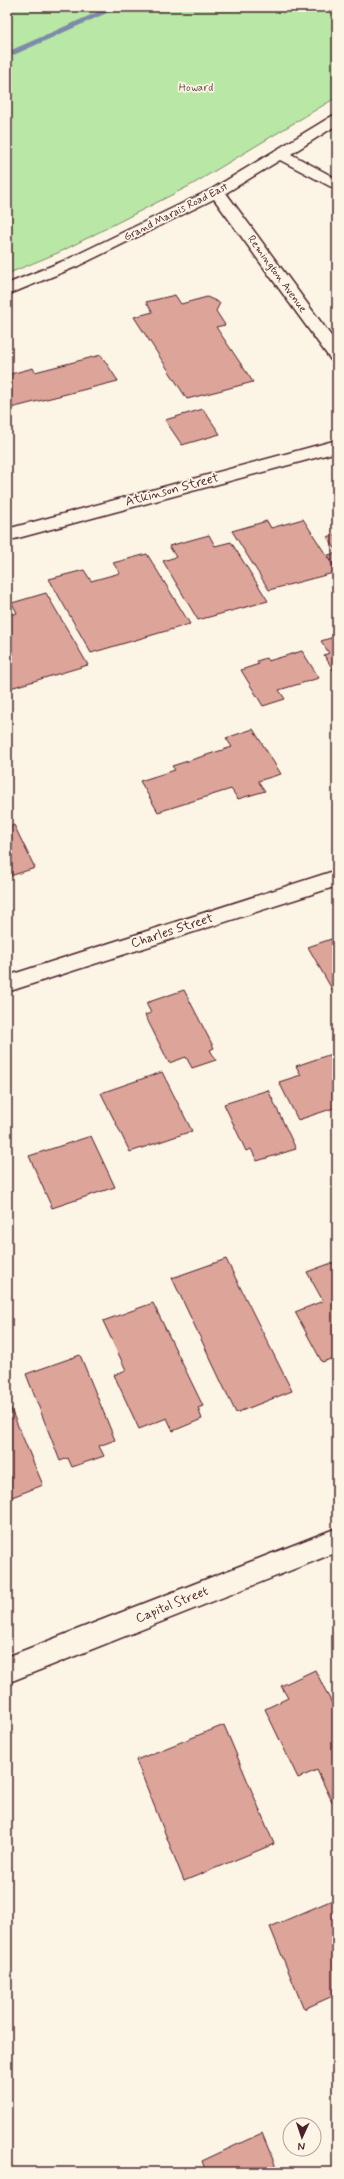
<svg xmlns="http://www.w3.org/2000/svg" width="344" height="2179" font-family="Mynerve,sans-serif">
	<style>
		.green { fill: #b8e7a6; stroke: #818368 }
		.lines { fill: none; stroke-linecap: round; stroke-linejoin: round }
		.stream { fill: #7b8ca8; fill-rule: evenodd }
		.building { fill: #dda49a; stroke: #4a1f2b }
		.minor-casing { stroke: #4a1f2b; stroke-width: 3 }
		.minor { fill: #fcf5e5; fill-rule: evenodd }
		.labels { text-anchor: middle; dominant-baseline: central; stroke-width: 3.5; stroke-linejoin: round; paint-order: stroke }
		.far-park-label { font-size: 11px; fill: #66514a; stroke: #fcf5e5 }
		.far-street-label { font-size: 11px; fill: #4a1f2b; stroke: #fcf5e5 }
		.street-label { font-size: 13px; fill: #4a1f2b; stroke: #fcf5e5 }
	</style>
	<rect width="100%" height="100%" fill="#fcf5e5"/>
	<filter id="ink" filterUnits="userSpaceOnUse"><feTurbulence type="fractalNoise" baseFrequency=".025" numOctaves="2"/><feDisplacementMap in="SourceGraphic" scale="8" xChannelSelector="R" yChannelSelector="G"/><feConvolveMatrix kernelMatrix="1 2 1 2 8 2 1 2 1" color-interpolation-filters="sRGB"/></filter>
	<g filter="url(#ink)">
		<!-- green -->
		<path class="green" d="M7,7H337V97L193,184L60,252L7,274Z"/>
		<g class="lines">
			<!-- stream -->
			<path class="stream" d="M109,7H120L7,58V52Z"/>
		</g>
		<!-- building -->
		<g class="building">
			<path d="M175,295L181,304L207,297L220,303L216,311L225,325L216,327L253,382L187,399L134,317L153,312L146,302Z"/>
			<path d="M101,355L118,381L7,409V375L33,368L35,372Z"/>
			<path d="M203,409L220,434L182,445L165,420Z"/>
			<path d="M303,519L337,572L269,590L232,531L267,521L271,528Z"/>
			<path d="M337,534V551L327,537Z"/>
			<path d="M209,535L215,546L231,542L268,601L198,620L163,561L176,557L169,546Z"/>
			<path d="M337,553V569L328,555Z"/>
			<path d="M147,554L190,624L91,653L49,579L84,570L91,581L120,573L113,563Z"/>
			<path d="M46,593L88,665L7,689V616L17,613L12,603Z"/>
			<path d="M337,636V676L324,655L329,653L321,641Z"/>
			<path d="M302,651L319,678L279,690L285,699L263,706L241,670L259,664L257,661L266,658L268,661Z"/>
			<path d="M253,729L281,774L258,781L265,791L238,799L231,789L158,812L140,781L175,770L172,766L232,747L226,738Z"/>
			<path d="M14,825L35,868L7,877V827Z"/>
			<path d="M337,937V998L308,947Z"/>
			<path d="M184,990L214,1048L210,1050L216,1060L192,1068L186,1057L169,1063L145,1015L151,1013L146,1003Z"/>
			<path d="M337,1052V1107L298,1120L279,1082L301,1075L296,1066Z"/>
			<path d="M162,1072L192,1131L130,1152L101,1093Z"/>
			<path d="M268,1090L296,1149L257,1161L251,1149L246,1151L224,1104Z"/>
			<path d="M91,1136L115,1187L52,1208L29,1156Z"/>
			<path d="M226,1259L292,1391L236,1413L172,1278Z"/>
			<path d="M337,1261V1370L331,1359L322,1362L295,1312L323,1301L307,1272Z"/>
			<path d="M153,1303L203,1406L198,1408L202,1419L173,1431L167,1418L139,1429L114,1375L126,1370L103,1321Z"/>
			<path d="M80,1355L115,1440L99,1446L104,1456L72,1467L68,1458L60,1461L26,1374Z"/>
			<path d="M7,1400L43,1485L7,1499Z"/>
			<path d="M315,1670L337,1713V1812L317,1770L298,1778L265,1709L288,1698L281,1686Z"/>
			<path d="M224,1725L274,1844L184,1881L136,1760Z"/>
			<path d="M337,1898V1994L304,2009L270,1927Z"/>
			<path d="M262,2133L278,2172H206L202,2161Z"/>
		</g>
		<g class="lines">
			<defs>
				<g id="minor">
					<path d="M337,115V125L291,154L337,179V190L280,160L226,193L337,344V361L331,360L214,199L78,266L7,295V284L66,260L212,189L332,116Z"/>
					<path d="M337,440V452L7,541V529Z"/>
					<path d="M337,870V886L7,992V976Z"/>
					<path d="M337,1528V1552L7,1683V1657Z"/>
				</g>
			</defs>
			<!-- minor casing -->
			<use href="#minor" class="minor-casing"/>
			<!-- minor -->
			<use href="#minor" class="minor"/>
		</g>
	</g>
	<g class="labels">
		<!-- far-park labels -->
		<g class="far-park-label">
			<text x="196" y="88">Howard</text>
		</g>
		<!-- far-street labels -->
		<g class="far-street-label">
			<text transform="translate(176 212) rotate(-27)">Grand Marais Road East</text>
			<text transform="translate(277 274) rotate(54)">Remington Avenue</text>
		</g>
		<!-- street labels -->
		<g class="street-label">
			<text transform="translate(172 490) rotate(-15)">Atkinson Street</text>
			<text transform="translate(172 931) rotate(-18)">Charles Street</text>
			<text transform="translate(172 1605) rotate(-22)">Capitol Street</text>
		</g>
	</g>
	<!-- margin -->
	<rect width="344" height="2179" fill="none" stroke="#fcf5e5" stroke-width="24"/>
	<rect x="12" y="12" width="320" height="2155" fill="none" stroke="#4a1f2b" stroke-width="1.5" filter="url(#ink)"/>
	<!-- north arrow -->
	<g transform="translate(302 2137) rotate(183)"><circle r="19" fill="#fcf5e5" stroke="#b59f9b"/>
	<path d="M0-3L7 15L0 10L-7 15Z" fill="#4a1f2b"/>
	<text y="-6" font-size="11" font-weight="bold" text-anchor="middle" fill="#4a1f2b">N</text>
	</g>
</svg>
